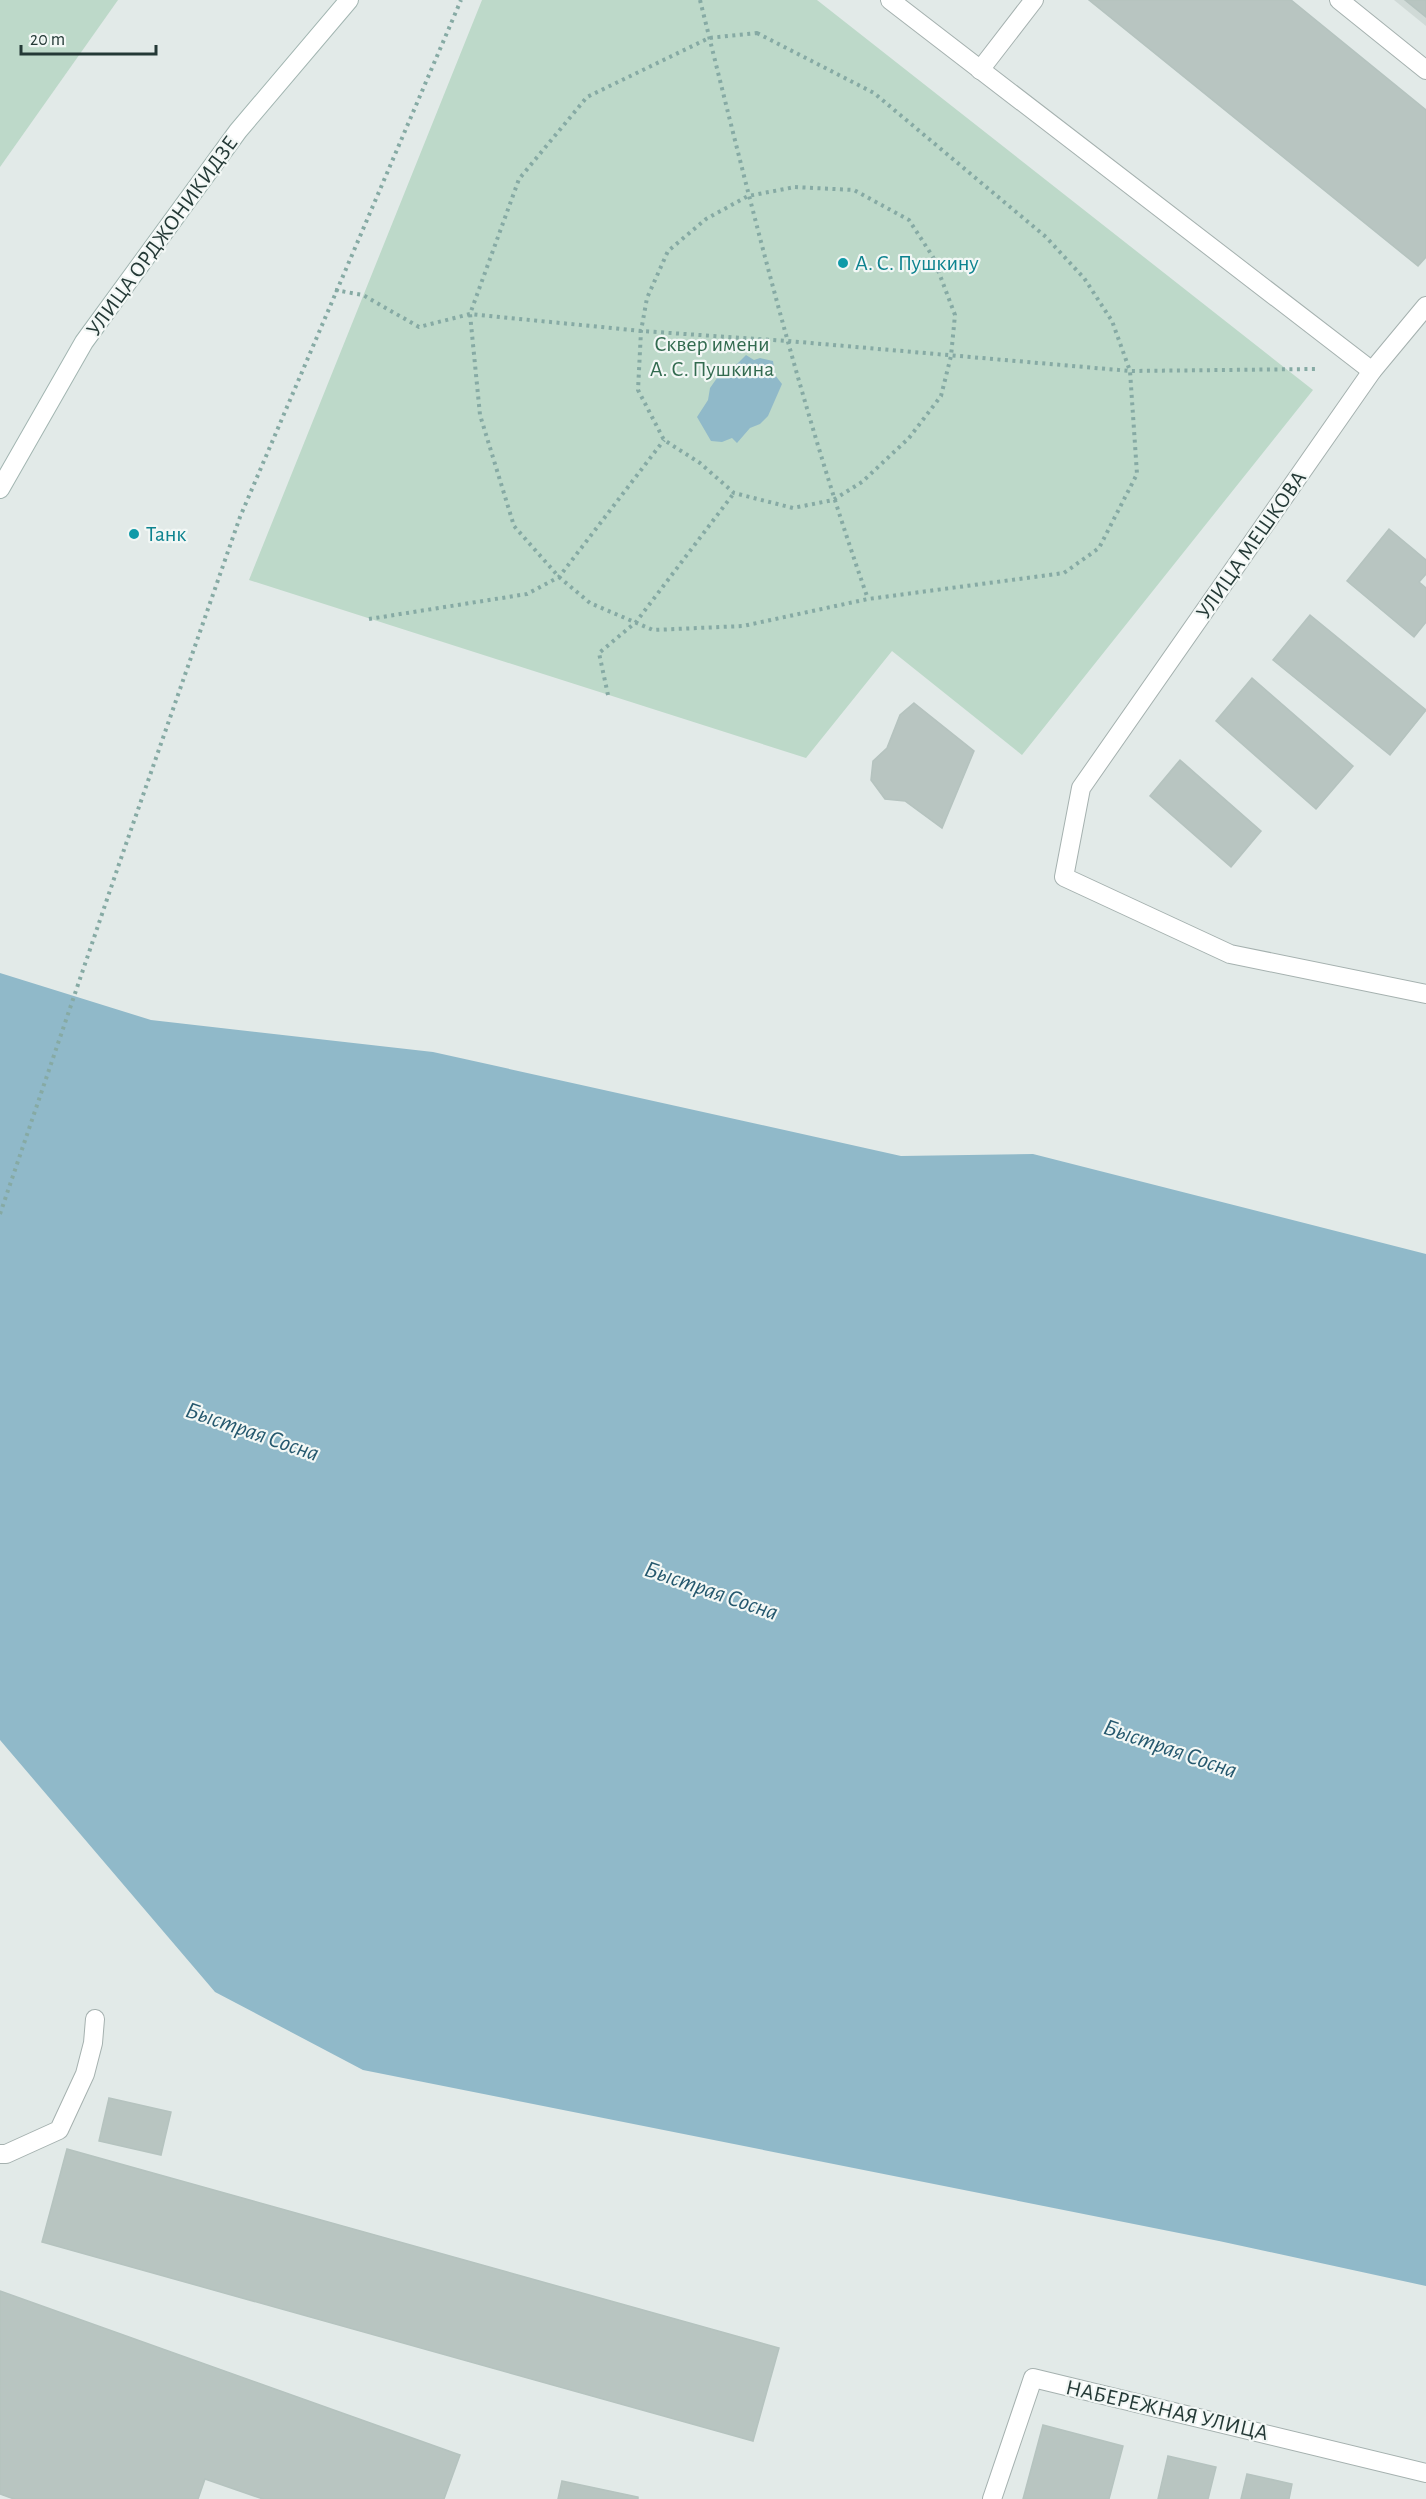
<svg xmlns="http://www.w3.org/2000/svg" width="1426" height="2499" font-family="'Alegreya Sans',sans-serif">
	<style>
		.built { fill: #d0dad7 }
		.green { fill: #bdd9c9 }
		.water { fill: #90b9c9 }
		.building { fill: #b8c5c1; stroke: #b5c3bf; stroke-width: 1.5 }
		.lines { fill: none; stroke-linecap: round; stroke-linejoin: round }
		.lane-casing { stroke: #a5b1af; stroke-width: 20 }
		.street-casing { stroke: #a5b1af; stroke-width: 20 }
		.secondary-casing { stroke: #a2b5b1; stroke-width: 20 }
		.path { stroke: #86aaa4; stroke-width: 4; stroke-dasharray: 3 4.5; stroke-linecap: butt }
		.lane { stroke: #fff; stroke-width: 18 }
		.street { stroke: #fff; stroke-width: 18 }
		.secondary { stroke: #fff; stroke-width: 18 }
		.culture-dot { fill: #0f9aa8; stroke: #f2f7f5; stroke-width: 2 }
		.labels { text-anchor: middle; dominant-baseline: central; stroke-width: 4.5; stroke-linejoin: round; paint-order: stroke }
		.street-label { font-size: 22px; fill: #243936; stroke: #f2f7f5 }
		.culture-label { font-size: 22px; fill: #0d838f; stroke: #f2f7f5; text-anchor: start }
		.park-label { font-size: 22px; fill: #336b50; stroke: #f2f7f5 }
		.water-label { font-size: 24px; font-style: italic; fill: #25586e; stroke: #f2f7f5 }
	</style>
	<rect width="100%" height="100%" fill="#e2eae8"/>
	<!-- built -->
	<path class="built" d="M1394,0H1426V26Z"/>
	<!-- green -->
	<g class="green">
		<path d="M0,0H118L0,167Z"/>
		<path d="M482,0H817L1313,390L1022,755L892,651L806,758L249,580Z"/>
	</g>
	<!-- water -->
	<g class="water">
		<path d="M746,355L754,360L760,358L773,361L775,375L782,384L768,416L760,424L750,428L737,443L732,438L722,442L711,441L697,417L708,400L710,388L722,371L737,364Z"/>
		<path d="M0,973L151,1020L433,1052L901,1156L1033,1154L1426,1254V2286L1219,2241L363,2070L215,1992L0,1740Z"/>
	</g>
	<!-- building -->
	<g class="building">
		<path d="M1089,0H1291L1426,110V257L1418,266Z"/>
		<path d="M1405,0H1426V17Z"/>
		<path d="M1389,529L1426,560V574L1419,582L1426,588V622L1414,637L1347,581Z"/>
		<path d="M1310,615L1426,710L1390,755L1273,660Z"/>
		<path d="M1252,678L1353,766L1316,809L1216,721Z"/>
		<path d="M914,703L974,751L942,828L905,801L885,799L871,780L873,761L887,748L900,715Z"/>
		<path d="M1180,760L1261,831L1231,867L1150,796Z"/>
		<path d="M109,2098L171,2112L161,2155L99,2141Z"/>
		<path d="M67,2149L779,2348L753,2441L42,2242Z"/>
		<path d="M0,2291L460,2455L444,2499H263L205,2479L198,2499H14L0,2494Z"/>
		<path d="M1043,2425L1123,2446L1109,2499H1023Z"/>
		<path d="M1168,2456L1216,2467L1208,2499H1158Z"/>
		<path d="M1247,2474L1292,2484L1289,2499H1241Z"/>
		<path d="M562,2481L638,2497V2499H558Z"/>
	</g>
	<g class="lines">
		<defs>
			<g id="lane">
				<path d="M1339,0L1426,70"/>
				<path d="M980,70L1034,0"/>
				<path d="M0,2154H6L59,2130L85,2074L93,2043L95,2019"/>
			</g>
			<g id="street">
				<path d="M890,0L1372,371"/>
				<path d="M1426,306L1372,371L1081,788L1064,877L1230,954L1426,994"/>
				<path d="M992,2499L1033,2378L1426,2473"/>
			</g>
			<path id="secondary" d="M0,489L84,342L238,131L349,0"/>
		</defs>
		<!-- lane casing -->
		<use href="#lane" class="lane-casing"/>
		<!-- street casing -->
		<use href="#street" class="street-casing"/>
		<!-- secondary casing -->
		<use href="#secondary" class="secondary-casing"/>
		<!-- path -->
		<g class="path">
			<path d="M700,0C750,201 799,403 868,599"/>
			<path d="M757,33L874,93L1046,237L1084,278L1112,321L1130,371L1137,474L1099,548L1064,573L868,599L743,626L653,630L590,603L559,577L514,526L480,415L470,314L519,179L587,97L709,38Z"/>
			<path d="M795,187L854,190L909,220L933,257L955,315L951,356L941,396L909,438L862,482L833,500L793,508L734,493L700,463L664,440L638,390L641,331L647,298L668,251L706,219L748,196Z"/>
			<path d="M335,290L363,295L419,327L470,314L641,331L788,341L1130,371L1315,369"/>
			<path d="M369,619L527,594L559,577L664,440"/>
			<path d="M608,695L599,653L636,622L734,493"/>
			<path d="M0,1214L118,867L240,517L461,0"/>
		</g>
		<!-- lane -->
		<use href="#lane" class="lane"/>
		<!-- street -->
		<use href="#street" class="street"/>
		<!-- secondary -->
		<use href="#secondary" class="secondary"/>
	</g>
	<!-- markers -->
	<g class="culture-dot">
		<circle cx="843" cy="263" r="6"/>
		<circle cx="134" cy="534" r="6"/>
	</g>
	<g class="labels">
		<!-- street labels -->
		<g class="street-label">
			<text transform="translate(162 236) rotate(-54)">УЛИЦА ОРДЖОНИКИДЗЕ</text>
			<text transform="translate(1251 545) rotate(-55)">УЛИЦА МЕШКОВА</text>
			<text transform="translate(1167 2410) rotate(13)">НАБЕРЕЖНАЯ УЛИЦА</text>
		</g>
		<!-- culture labels -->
		<g class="culture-label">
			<text x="855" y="263">А. С. Пушкину</text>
			<text x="146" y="534">Танк</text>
		</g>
		<!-- park labels -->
		<g class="park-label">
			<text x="712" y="344">Сквер имени<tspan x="712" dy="25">А. С. Пушкина</tspan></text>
		</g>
		<!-- water labels -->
		<g class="water-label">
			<text transform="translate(252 1432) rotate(19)">Быстрая Сосна</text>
			<text transform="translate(711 1591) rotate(19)">Быстрая Сосна</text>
			<text transform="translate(1170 1749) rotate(19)">Быстрая Сосна</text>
		</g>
	</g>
	<!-- scale -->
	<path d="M21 45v9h135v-9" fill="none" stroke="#243936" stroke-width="3"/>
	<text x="30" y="45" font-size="18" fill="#243936" stroke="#f2f7f5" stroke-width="4.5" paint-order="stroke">20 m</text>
</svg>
